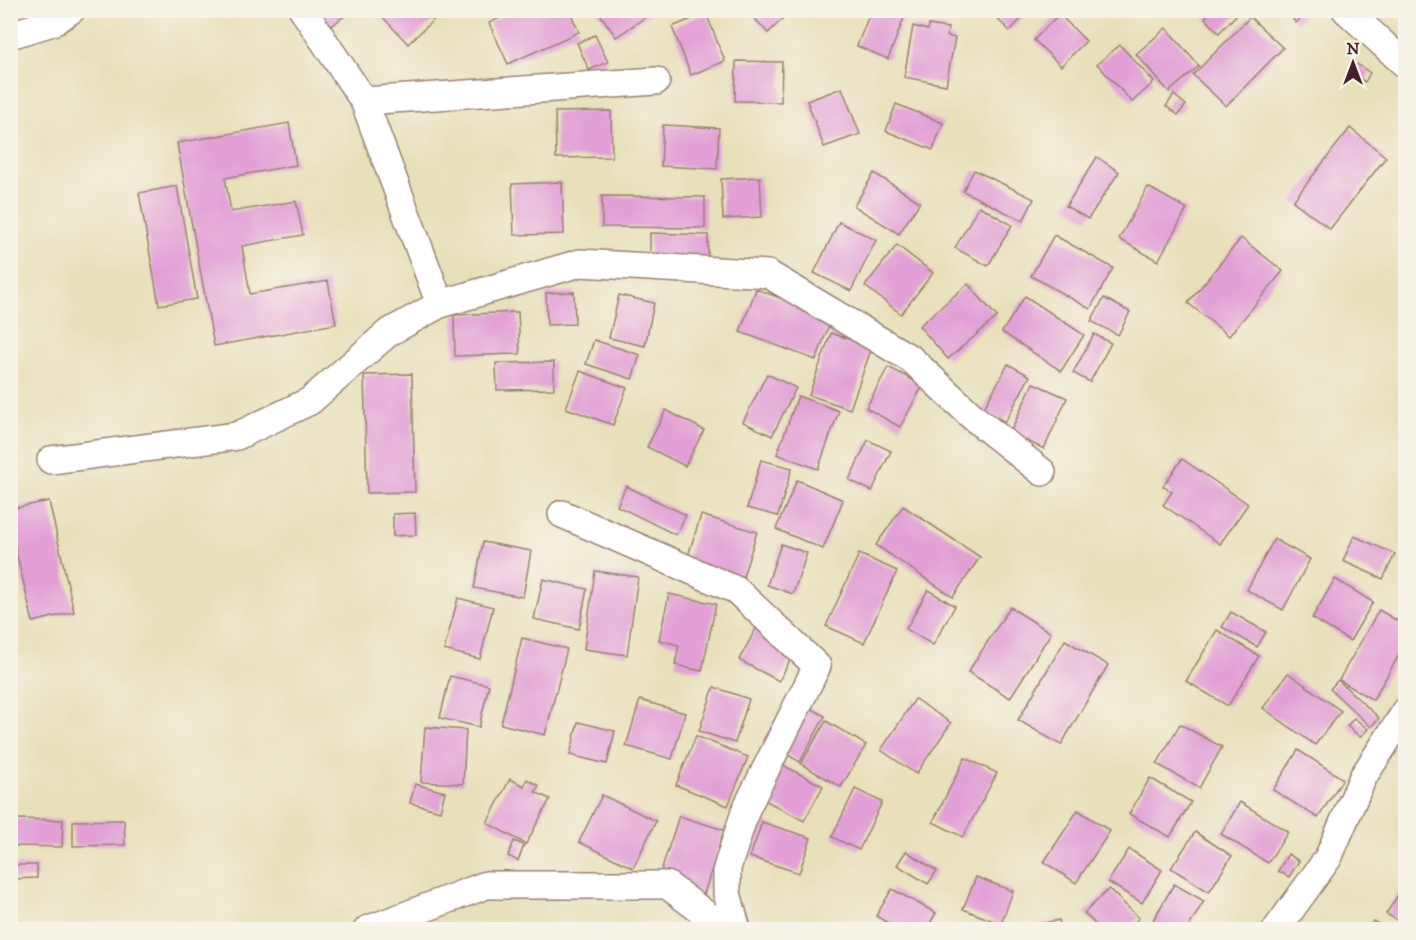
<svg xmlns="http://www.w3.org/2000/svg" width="1416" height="940" font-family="'IM FELL DW Pica',serif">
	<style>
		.building { fill: #e2a0d6 }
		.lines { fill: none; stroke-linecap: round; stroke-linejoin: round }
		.minor-casing { stroke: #998073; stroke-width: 30 }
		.minor { stroke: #fff; stroke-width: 27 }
	</style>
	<rect width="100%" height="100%" fill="#f7f3e8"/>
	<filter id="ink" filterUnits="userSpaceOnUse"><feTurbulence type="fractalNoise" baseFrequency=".0167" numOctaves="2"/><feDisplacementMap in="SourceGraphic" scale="12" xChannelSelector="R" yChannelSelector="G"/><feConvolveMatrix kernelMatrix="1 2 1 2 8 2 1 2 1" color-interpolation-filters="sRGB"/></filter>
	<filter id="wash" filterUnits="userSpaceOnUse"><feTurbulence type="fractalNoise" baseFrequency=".008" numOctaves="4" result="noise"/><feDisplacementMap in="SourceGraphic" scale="24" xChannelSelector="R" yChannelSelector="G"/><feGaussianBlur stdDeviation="1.35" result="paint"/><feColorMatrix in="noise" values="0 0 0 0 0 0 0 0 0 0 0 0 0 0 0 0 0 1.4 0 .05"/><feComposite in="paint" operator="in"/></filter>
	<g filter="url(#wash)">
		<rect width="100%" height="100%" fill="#e8e0bb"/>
		<g id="blocks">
			<!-- building -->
			<g class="building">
				<path d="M322,10H352L330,27L319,12Z"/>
				<path d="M376,10H444L408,44Z"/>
				<path d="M517,10H569L579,32L508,64L489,23Z"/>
				<path d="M597,10H656L616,37Z"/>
				<path d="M747,10H792L768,33Z"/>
				<path d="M871,10H907L888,59L857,46Z"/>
				<path d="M988,10H1029L1010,31Z"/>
				<path d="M1212,10H1241L1219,33L1205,18Z"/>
				<path d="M1291,10H1298L1303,17L1296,23L1288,13Z"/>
				<path d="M706,13L725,61L691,75L672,27Z"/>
				<path d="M1059,14L1086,41L1061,66L1034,40Z"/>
				<path d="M1250,17L1283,48L1226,106L1193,75Z"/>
				<path d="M929,25L948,28L947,36L955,38L946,85L904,77L913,26L928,30Z"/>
				<path d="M1166,28L1199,66L1169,92L1136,54Z"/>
				<path d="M595,35L608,62L589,70L577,43Z"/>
				<path d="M1120,45L1154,82L1132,102L1097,64Z"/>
				<path d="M736,61L782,62L781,102L735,101Z"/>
				<path d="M1357,64L1370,73L1365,82L1351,73Z"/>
				<path d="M842,88L860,134L824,147L807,101Z"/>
				<path d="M1174,95L1186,105L1178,115L1166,106Z"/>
				<path d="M896,104L943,123L933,150L886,131Z"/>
				<path d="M611,111L612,157L556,158L555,112Z"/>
				<path d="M289,123L296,165L225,178L231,212L296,201L303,235L242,246L250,294L328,281L336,324L214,346L177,143Z"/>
				<path d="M663,125L719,128L717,169L661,166Z"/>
				<path d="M1350,128L1386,157L1330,229L1293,201Z"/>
				<path d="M1097,157L1119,172L1088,219L1066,206Z"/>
				<path d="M974,170L1034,199L1023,221L963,191Z"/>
				<path d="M874,173L920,202L899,234L854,206Z"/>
				<path d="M760,177L762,217L723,219L721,179Z"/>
				<path d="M562,182L564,234L514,235L512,184Z"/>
				<path d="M177,186L197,299L159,305L139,193Z"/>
				<path d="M1148,187L1187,209L1158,261L1119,239Z"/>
				<path d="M602,196L705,197V228L602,227Z"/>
				<path d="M979,206L1012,225L988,266L955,248Z"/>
				<path d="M839,222L876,240L851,291L814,273Z"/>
				<path d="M650,233L708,235V261L650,258Z"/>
				<path d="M1054,235L1113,268L1090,309L1031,276Z"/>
				<path d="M1241,238L1283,271L1229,336L1188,303Z"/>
				<path d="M897,245L933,273L901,314L865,286Z"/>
				<path d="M968,284L997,317L948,359L919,326Z"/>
				<path d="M756,289L832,317L816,360L740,332Z"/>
				<path d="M574,292L575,324L547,325L546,293Z"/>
				<path d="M619,295L654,303L645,346L609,338Z"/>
				<path d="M1025,296L1084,335L1061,371L1002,332Z"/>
				<path d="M1104,298L1130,312L1118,335L1091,321Z"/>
				<path d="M518,312L520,354L455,356L454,315Z"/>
				<path d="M831,333L872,347L850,409L809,395Z"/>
				<path d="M1094,334L1111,343L1090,382L1073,373Z"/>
				<path d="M594,340L640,355L632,379L586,364Z"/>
				<path d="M554,362V389L497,390L496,363Z"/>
				<path d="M1008,364L1030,376L1005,422L983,410Z"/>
				<path d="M888,367L923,385L900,427L866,408Z"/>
				<path d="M580,371L627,388L613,425L566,408Z"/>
				<path d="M412,374L415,492L367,493L364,375Z"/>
				<path d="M767,374L796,388L772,436L743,422Z"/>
				<path d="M1033,383L1067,398L1044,449L1010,433Z"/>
				<path d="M798,396L839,411L818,469L777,454Z"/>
				<path d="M666,410L704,430L685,466L647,447Z"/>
				<path d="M868,440L891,451L872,491L849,480Z"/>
				<path d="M1182,459L1248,504L1220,544L1163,505L1172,492L1163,486Z"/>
				<path d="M761,460L792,468L778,516L747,508Z"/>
				<path d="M797,480L843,500L823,549L776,529Z"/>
				<path d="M626,486L686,515L676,535L617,506Z"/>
				<path d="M49,501L74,612L33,622L10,527V509Z"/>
				<path d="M903,506L980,557L953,597L876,545Z"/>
				<path d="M415,513L416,535L393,536V514Z"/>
				<path d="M701,515L757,532L742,580L686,562Z"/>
				<path d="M1354,536L1395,554L1383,579L1343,561Z"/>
				<path d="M1274,539L1310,559L1283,610L1247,590Z"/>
				<path d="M483,542L531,551L523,597L474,588Z"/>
				<path d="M781,544L807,553L793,594L767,585Z"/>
				<path d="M859,554L897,571L864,643L826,626Z"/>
				<path d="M595,571L638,577L627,655L584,649Z"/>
				<path d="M543,579L587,589L579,629L534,619Z"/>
				<path d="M1335,579L1373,602L1350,641L1312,618Z"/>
				<path d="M928,590L955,606L933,645L906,629Z"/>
				<path d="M669,594L716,604L702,671L675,665L679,645L659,640Z"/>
				<path d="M458,598L493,607L480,659L444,650Z"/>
				<path d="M1010,607L1051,633L1010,698L968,672Z"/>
				<path d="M1379,610L1406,626V643L1373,700L1339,680Z"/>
				<path d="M1231,612L1266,632L1257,647L1222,627Z"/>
				<path d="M759,623L799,643L779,681L739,660Z"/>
				<path d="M1217,630L1259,656L1228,706L1186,681Z"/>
				<path d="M522,638L567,649L545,735L501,724Z"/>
				<path d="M1065,640L1108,665L1061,745L1018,720Z"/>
				<path d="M1288,673L1341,711L1315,745L1263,708Z"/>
				<path d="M450,676L489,685L479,727L440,718Z"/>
				<path d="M1338,680L1379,718L1371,727L1330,689Z"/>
				<path d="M714,687L749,699L735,743L699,731Z"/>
				<path d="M789,696L825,716L800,762L763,741Z"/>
				<path d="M915,699L951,723L916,774L881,750Z"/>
				<path d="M640,700L685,713L672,759L626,746Z"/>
				<path d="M1354,718L1368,729L1360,737L1347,726Z"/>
				<path d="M826,721L866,745L841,787L801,764Z"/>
				<path d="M578,722L615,731L607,764L570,755Z"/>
				<path d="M1180,724L1222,747L1199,788L1157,764Z"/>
				<path d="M425,727L466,730L463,784L421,782Z"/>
				<path d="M696,736L748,757L728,806L676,785Z"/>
				<path d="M1298,750L1343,779L1318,818L1273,790Z"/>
				<path d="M965,758L997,773L963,837L933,822Z"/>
				<path d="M777,762L823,786L804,821L759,797Z"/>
				<path d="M1150,778L1191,802L1170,837L1129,814Z"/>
				<path d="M510,779L524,786L527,779L539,786L535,792L550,799L526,844L487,823Z"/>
				<path d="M415,784L445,792L440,811L410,803Z"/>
				<path d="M855,789L882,802L859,850L832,837Z"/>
				<path d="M602,795L656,821L633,868L579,842Z"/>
				<path d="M1240,802L1288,832L1268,863L1221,834Z"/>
				<path d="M1078,810L1110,831L1076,883L1044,862Z"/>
				<path d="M679,816L724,830L704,894L658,880Z"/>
				<path d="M15,819L63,820L62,847L14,846Z"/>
				<path d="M124,820L125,845L73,846V821Z"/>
				<path d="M762,822L811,838L799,873L750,857Z"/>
				<path d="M1195,832L1232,856L1209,892L1171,868Z"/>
				<path d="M514,841L524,845L518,861L508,856Z"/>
				<path d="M1129,849L1162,870L1142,903L1108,882Z"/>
				<path d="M906,851L937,871L928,884L897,865Z"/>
				<path d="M1288,854L1299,861L1289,877L1278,871Z"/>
				<path d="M14,865H37V878L14,879Z"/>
				<path d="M976,877L1013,891L1001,924L963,909Z"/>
				<path d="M1406,882V925L1386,914Z"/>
				<path d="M1174,884L1204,901L1187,930H1165L1152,922Z"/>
				<path d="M892,889L936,913L926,930H900L876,916Z"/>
				<path d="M1109,889L1139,918L1127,930H1101L1084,913Z"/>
				<path d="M1059,920L1061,930H1019V929Z"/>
				<path d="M1373,921L1388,930H1368Z"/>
			</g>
		</g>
	</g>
	<g filter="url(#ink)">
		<use href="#blocks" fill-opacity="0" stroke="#998073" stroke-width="1.5"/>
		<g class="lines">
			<defs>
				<g id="minor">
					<path d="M303,10L364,101L440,304"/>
					<path d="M1346,10L1406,65"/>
					<path d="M10,35L53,22L71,10"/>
					<path d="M364,101L656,81"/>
					<path d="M51,460L237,436L310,401L388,333L440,304L580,263L768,274L911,359L974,418L1042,472"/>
					<path d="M562,514L736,590L817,666L746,809L727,868V893L737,930"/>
					<path d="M367,930L486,885H667L727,930"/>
					<path d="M1276,930L1328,858L1363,777L1406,711"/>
				</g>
			</defs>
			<!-- minor casing -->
			<use href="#minor" class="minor-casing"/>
			<!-- minor -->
			<use href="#minor" class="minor"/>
		</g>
	</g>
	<!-- margin -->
	<rect width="1416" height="940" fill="none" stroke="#f7f3e8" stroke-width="36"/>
	<!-- north arrow -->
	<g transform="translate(1353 63)" stroke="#f7f3e8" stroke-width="4.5" paint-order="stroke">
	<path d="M0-4.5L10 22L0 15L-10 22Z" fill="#4a1f2b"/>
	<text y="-9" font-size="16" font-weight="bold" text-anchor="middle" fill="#4a1f2b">N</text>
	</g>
</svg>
